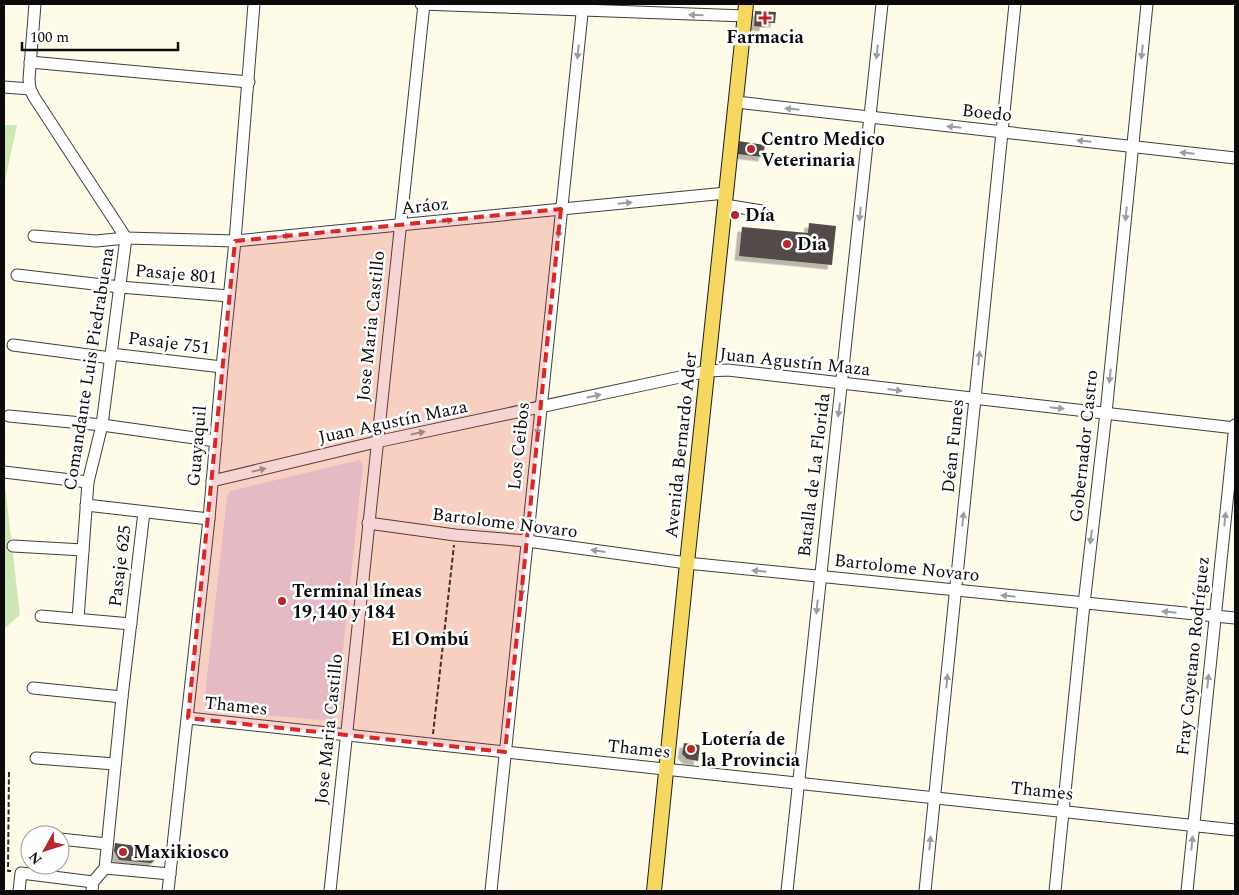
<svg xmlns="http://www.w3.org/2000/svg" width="1239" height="895" font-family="Spectral,serif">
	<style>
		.industrial { fill: #e9dfea }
		.green { fill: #cde7b5 }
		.building { fill: #534c48; filter: url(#shadow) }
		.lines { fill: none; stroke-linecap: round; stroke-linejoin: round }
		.minor-casing { stroke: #3e3e3e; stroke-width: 13 }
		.major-casing { stroke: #1c1c1c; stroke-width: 16 }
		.path { stroke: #2d2d2d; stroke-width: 2; stroke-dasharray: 5 2.5; stroke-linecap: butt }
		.minor { stroke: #fff; stroke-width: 11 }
		.major { stroke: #f5d762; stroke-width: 14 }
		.oneway { fill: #9d9d9d }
		.marked { fill: #d62828; fill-opacity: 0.2; stroke: #d62828; stroke-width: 4; stroke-dasharray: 10 6; stroke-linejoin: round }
		.poi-dot { fill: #b72729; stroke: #fff; stroke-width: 2 }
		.labels { text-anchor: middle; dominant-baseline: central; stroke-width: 5; stroke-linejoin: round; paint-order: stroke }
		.poi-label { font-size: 18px; font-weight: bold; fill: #0b0b0b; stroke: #fff; text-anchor: start }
		.street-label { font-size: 18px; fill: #0b0b0b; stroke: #fff }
		.neighbourhood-label { font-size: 19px; font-weight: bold; fill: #0b0b0b; stroke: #fff }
	</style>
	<defs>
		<filter id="shadow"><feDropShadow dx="-4.5" dy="4.5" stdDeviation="0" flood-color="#0004"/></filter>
	</defs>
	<rect width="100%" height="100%" fill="#fffbe9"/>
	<!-- industrial -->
	<path class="industrial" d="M360,460L363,465L336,715L332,721L209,710L204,704L227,497L230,491Z"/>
	<!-- green -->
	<g class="green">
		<path d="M4,125H17L4,185Z"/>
		<path d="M4,477L20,615L4,629Z"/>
	</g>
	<!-- building -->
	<g class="building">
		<path d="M755,11L776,12L775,23H764V27L754,26Z"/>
		<path d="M738,141L765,145L763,157L737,154Z"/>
		<path d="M809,223L836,226L832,265L739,256L742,227L808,233Z"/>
		<path d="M684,743L700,745L698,761L687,759L682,754Z"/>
		<path d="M115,843L159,849L158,858L151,863L119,860L114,851Z"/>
	</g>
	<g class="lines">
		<defs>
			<g id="minor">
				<path d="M35,4L29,79L30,89L34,97L126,238L102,425L88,482L78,619"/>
				<path d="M421,4L745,16"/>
				<path d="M30,62L249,82"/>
				<path d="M4,87L30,89"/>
				<path d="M736,102L1235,158"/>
				<path d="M725,205L762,211"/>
				<path d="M34,236L96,241L126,238L235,241L726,193"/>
				<path d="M17,275L120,287L229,296"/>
				<path d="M13,345L111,358"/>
				<path d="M111,354L222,367"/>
				<path d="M9,416L102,425L216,441"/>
				<path d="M4,472L88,482"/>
				<path d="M212,481L376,442L708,371L728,370L1235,428"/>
				<path d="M86,505L209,519"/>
				<path d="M368,523L455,535L527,541L687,563L1235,618"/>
				<path d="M13,546L83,550"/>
				<path d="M41,616L131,624"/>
				<path d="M33,688L122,697"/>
				<path d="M188,718L1235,830"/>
				<path d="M36,758L115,764"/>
				<path d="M60,839L107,844"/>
				<path d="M105,868L170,874"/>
				<path d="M19,891L21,873L93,882"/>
				<path d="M92,891L93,882L105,868L122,697L144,512"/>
				<path d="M168,891L209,519L222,367L235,241L254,4"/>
				<path d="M330,891L424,4"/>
				<path d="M491,891L583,4"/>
				<path d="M787,891L882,4"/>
				<path d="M925,891L1015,4"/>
				<path d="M1055,891L1084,604L1106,413L1147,4"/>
				<path d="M1187,891L1235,425"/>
			</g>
			<path id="major" d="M654,891L687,563L746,4"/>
		</defs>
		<!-- minor casing -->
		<use href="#minor" class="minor-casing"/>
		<!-- major casing -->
		<use href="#major" class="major-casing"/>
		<!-- path -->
		<g class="path">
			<path d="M433,734L454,545"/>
			<path d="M9,772L8,871H11"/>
		</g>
		<!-- minor -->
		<use href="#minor" class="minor"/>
		<!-- major -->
		<use href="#major" class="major"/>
	</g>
	<!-- one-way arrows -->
	<defs><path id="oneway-solid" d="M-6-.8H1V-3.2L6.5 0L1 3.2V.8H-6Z" transform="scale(1.25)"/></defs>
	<g class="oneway">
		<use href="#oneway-solid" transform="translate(696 15) rotate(-178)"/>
		<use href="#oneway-solid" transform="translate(578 52) rotate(96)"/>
		<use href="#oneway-solid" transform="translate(877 52) rotate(96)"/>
		<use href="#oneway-solid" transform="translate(1142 52) rotate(96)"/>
		<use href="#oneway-solid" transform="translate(792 109) rotate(-174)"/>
		<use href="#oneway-solid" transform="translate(954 127) rotate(-174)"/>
		<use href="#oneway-solid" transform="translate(1084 141) rotate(-174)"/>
		<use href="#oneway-solid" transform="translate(1187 153) rotate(-174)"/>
		<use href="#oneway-solid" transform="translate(625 203) rotate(-6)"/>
		<use href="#oneway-solid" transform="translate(860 214) rotate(96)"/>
		<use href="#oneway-solid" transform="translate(1126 214) rotate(96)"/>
		<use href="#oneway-solid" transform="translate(446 221) rotate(-6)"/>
		<use href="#oneway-solid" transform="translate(559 231) rotate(96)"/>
		<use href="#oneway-solid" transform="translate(284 236) rotate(-5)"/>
		<use href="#oneway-solid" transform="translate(979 358) rotate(-84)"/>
		<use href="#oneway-solid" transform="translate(1110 376) rotate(96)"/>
		<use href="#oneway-solid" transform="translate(895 390) rotate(7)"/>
		<use href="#oneway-solid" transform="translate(594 396) rotate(-12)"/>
		<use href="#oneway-solid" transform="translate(1057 408) rotate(6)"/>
		<use href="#oneway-solid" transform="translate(839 410) rotate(97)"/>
		<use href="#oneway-solid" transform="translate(538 428) rotate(96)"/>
		<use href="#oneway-solid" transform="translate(418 433) rotate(-12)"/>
		<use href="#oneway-solid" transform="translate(259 470) rotate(-13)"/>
		<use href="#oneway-solid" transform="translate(963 519) rotate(-84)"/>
		<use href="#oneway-solid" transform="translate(1225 519) rotate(-84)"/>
		<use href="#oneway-solid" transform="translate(1091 537) rotate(97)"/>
		<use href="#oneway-solid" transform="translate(598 551) rotate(-172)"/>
		<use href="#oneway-solid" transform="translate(759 571) rotate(-174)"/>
		<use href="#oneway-solid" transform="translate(522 589) rotate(96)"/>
		<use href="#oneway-solid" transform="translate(1008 596) rotate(-174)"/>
		<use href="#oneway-solid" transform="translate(817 607) rotate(96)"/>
		<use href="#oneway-solid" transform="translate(1169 612) rotate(-174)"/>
		<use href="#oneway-solid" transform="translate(947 681) rotate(-84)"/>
		<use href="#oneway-solid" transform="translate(1208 681) rotate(-84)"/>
		<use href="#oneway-solid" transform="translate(930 843) rotate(-84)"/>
		<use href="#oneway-solid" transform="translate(1192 843) rotate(-84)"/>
	</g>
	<!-- marked area -->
	<path class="marked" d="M561,209L505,752L188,718L235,241Z"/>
	<!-- markers -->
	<g class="poi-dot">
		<path d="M762.5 10.5h5v5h5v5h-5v5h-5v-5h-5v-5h5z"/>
		<circle cx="751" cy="149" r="5"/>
		<circle cx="735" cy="215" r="5"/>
		<circle cx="787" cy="244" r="5"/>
		<circle cx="282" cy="601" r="5"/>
		<circle cx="691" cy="749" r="5"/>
		<circle cx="123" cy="852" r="5"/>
	</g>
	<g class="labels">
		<!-- poi labels -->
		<g class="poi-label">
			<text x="765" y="37" text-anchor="middle">Farmacia</text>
			<text x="761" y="139">Centro Medico<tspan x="761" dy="21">Veterinaria</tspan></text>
			<text x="745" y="215">Día</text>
			<text x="797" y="244">Dia</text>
			<text x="292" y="591">Terminal líneas<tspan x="292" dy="21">19,140 y 184</tspan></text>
			<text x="701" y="739">Lotería de<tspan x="701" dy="21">la Provincia</tspan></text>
			<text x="133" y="852">Maxikiosco</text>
		</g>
		<!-- street labels -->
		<g class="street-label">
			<text transform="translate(987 113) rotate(6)">Boedo</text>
			<text transform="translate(425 206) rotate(-6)">Aráoz</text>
			<text transform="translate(176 274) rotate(5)">Pasaje 801</text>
			<text transform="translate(371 326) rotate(-84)">Jose Maria Castillo</text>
			<text transform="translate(169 343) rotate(7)">Pasaje 751</text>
			<text transform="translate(795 362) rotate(6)">Juan Agustín Maza</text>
			<text transform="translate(89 369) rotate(-81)">Comandante Luis Piedrabuena</text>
			<text transform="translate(393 422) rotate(-12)">Juan Agustín Maza</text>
			<text transform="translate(681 445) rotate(-84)">Avenida Bernardo Ader</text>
			<text transform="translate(197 446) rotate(-85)">Guayaquil</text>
			<text transform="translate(519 446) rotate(-84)">Los Ceibos</text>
			<text transform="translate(953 446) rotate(-84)">Déan Funes</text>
			<text transform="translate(1084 446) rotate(-84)">Gobernador Castro</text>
			<text transform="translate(814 475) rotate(-83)">Batalla de La Florida</text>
			<text transform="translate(505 523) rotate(7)">Bartolome Novaro</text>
			<text transform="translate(120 566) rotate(-83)">Pasaje 625</text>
			<text transform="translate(907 568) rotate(6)">Bartolome Novaro</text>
			<text transform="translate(1193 656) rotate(-84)">Fray Cayetano Rodríguez</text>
			<text transform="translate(236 706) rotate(6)">Thames</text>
			<text transform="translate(329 729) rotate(-84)">Jose Maria Castillo</text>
			<text transform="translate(639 749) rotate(6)">Thames</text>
			<text transform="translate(1042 791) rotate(6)">Thames</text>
		</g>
		<!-- neighbourhood labels -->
		<g class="neighbourhood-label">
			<text x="430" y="639">El Ombú</text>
		</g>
	</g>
	<!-- border -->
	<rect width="1239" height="895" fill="none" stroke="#0b0b0b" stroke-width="10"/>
	<!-- north arrow -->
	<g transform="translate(45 850) rotate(230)"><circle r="24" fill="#ffffff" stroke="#9d9d9d"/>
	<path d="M0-4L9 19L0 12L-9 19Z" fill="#b72729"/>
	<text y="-8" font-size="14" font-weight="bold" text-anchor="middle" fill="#0b0b0b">N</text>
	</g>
	<!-- scale -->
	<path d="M22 42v8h156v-8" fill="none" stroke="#0b0b0b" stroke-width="2.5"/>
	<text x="30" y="42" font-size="15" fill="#0b0b0b" stroke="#ffffff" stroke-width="4" paint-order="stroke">100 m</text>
</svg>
